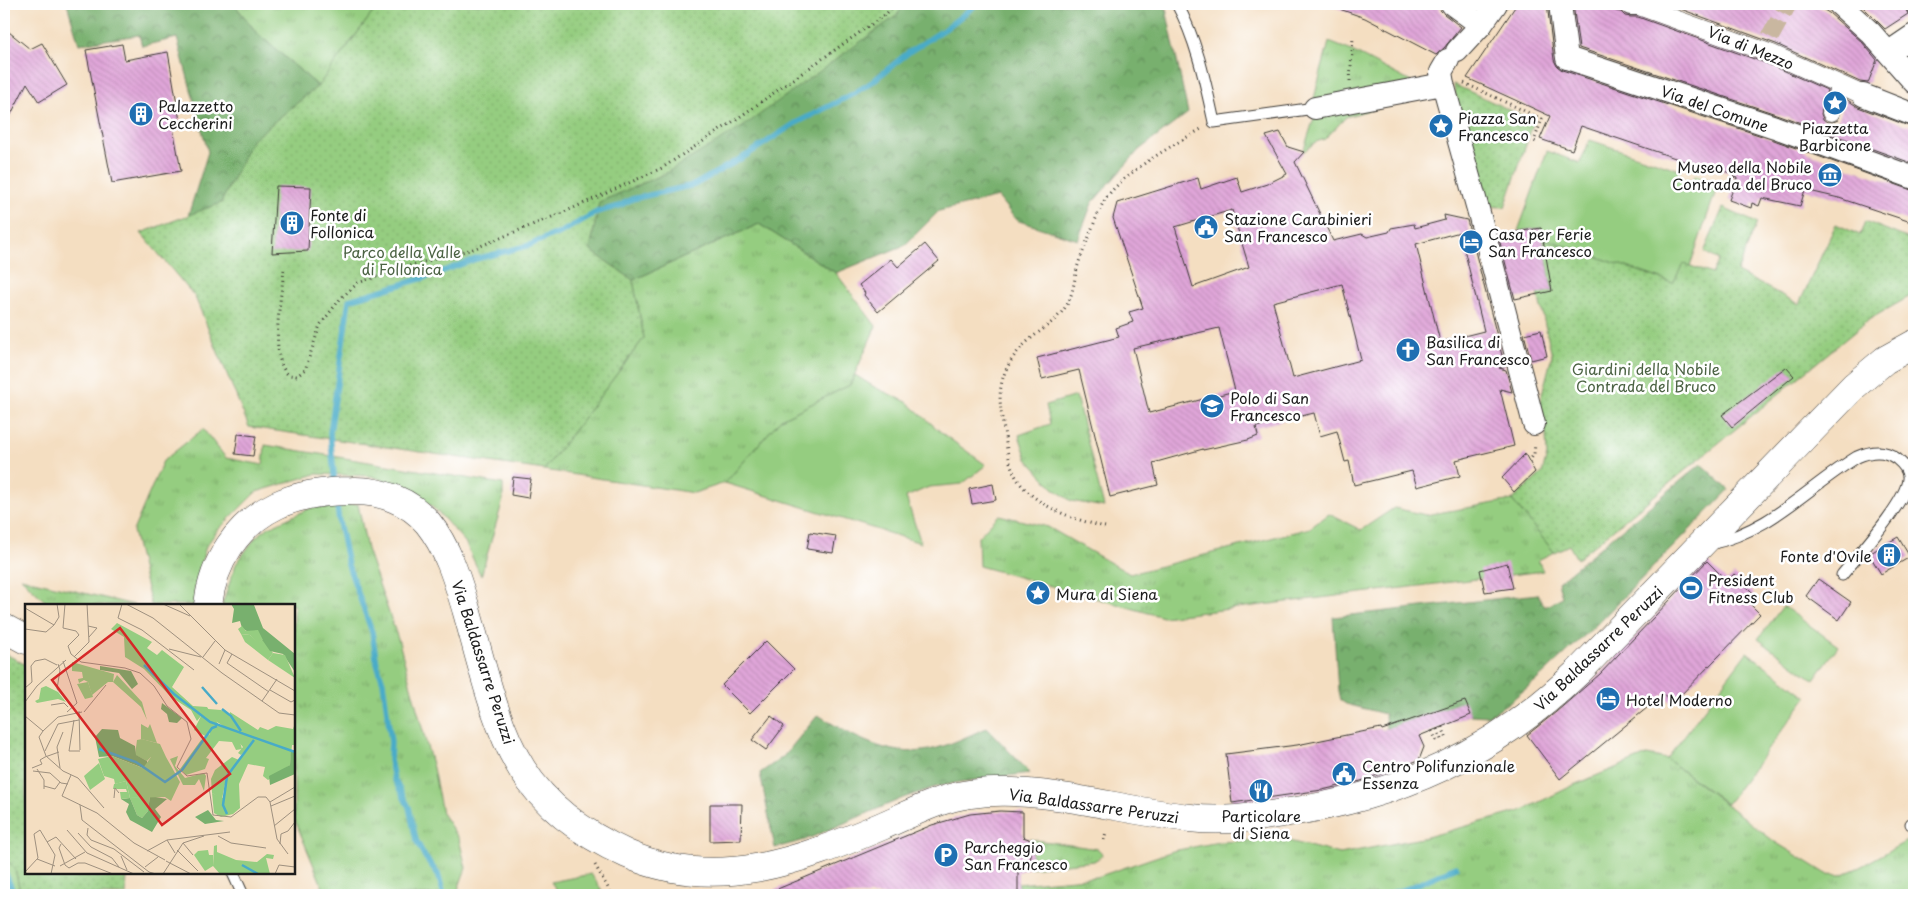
<svg xmlns="http://www.w3.org/2000/svg" width="1918" height="899" font-family="'Playpen Sans',sans-serif">
	<style>
		.grass { fill: url(#grass-tufts); stroke: #58744e }
		.forest { fill: url(#forest-crowns); stroke: #4a6645 }
		.park { fill: url(#park-dots); stroke: #58744e }
		.garden { fill: #95cd80; stroke: #58744e }
		.lines { fill: none; stroke-linecap: round; stroke-linejoin: round }
		.stream { stroke: #48abc8; stroke-width: 5.5 }
		.building { fill: url(#building-back-hatch); fill-rule: evenodd }
		.pedestrian-tunnel { stroke: #c9b7a0; stroke-width: 18; stroke-dasharray: 18 9; stroke-linecap: butt }
		.service-casing { stroke: #3c3935; stroke-width: 13 }
		.pedestrian-casing { stroke: #3c3935; stroke-width: 19 }
		.minor-casing { stroke: #3c3935; stroke-width: 24 }
		.tertiary-casing { stroke: #3c3935; stroke-width: 29 }
		.path { stroke: #3c3935; stroke-width: 3; stroke-dasharray: 1 4; stroke-linecap: butt }
		.service { stroke: #fff; stroke-width: 11 }
		.pedestrian { stroke: #fff; stroke-width: 18 }
		.minor { stroke: #fff; stroke-width: 22 }
		.tertiary { stroke: #fff; stroke-width: 28 }
		.labels { text-anchor: middle; dominant-baseline: central; stroke-width: 5; stroke-linejoin: round; paint-order: stroke }
		.street-label { font-size: 15px; fill: #1c1c1c; stroke: #fff }
		.poi-label { font-size: 15px; fill: #1c1c1c; stroke: #fff; text-anchor: start }
		.park-label { font-size: 15px; fill: #4c6344; stroke: #fff }
		.inset-river { fill: none; stroke: #48abc8; stroke-width: 2.5 }
		.inset-road { fill: none; stroke: #9e907f; stroke-width: 1 }
		.view { fill: #d62828; fill-opacity: 0.15; stroke: #d62828; stroke-width: 2.5 }
		.inset-edge { fill: none; stroke: #1c1c1c; stroke-width: 2.5 }
	</style>
	<defs>
		<pattern id="grass-tufts" width="24" height="20" patternUnits="userSpaceOnUse" patternTransform="scale(1.25)"><rect width="24" height="20" fill="#95cd80"/><path d="M3 7l-1-3M5 7V3M7 7l1-3M15 17l-1-3M17 17v-4M19 17l1-3" fill="none" stroke="#80af6e"/></pattern>
		<pattern id="forest-crowns" width="20" height="18" patternUnits="userSpaceOnUse" patternTransform="scale(1.25)"><rect width="20" height="18" fill="#78b06e"/><path d="M2 6a3 3 0 1 1 6 0M12 15a3 3 0 1 1 6 0" fill="none" stroke="#628e5a"/></pattern>
		<pattern id="park-dots" width="8" height="8" patternUnits="userSpaceOnUse" patternTransform="scale(1.25)"><rect width="8" height="8" fill="#95cd80"/><path d="M2 2h.1M6 6h.1" fill="none" stroke="#80af6e" stroke-width="1.8" stroke-linecap="round"/></pattern>
		<pattern id="building-back-hatch" width="6" height="6" patternUnits="userSpaceOnUse" patternTransform="scale(1.25)"><rect width="6" height="6" fill="#e0a6d9"/><path d="M-1 5l2 2M0 0l6 6M5-1l2 2" fill="none" stroke="#c08eba"/></pattern>
	</defs>
	<rect width="100%" height="100%" fill="#fff"/>
	<filter id="ink" filterUnits="userSpaceOnUse"><feTurbulence type="fractalNoise" baseFrequency=".02" numOctaves="2"/><feDisplacementMap in="SourceGraphic" scale="10" xChannelSelector="R" yChannelSelector="G"/><feConvolveMatrix kernelMatrix="1 2 1 2 8 2 1 2 1" color-interpolation-filters="sRGB"/></filter>
	<filter id="wash" filterUnits="userSpaceOnUse"><feTurbulence type="fractalNoise" baseFrequency=".0096" numOctaves="4" result="noise"/><feDisplacementMap in="SourceGraphic" scale="20" xChannelSelector="R" yChannelSelector="G"/><feGaussianBlur stdDeviation="1.12" result="paint"/><feColorMatrix in="noise" values="0 0 0 0 0 0 0 0 0 0 0 0 0 0 0 0 0 1.4 0 .05"/><feComposite in="paint" operator="in"/></filter>
	<g filter="url(#wash)">
		<rect width="100%" height="100%" fill="#f4dec1"/>
		<!-- grass -->
		<g class="grass">
			<path d="M234,4H379L318,86L257,33Z"/>
			<path d="M1329,42L1352,51L1413,83L1313,102Z"/>
			<path d="M1385,105L1346,117L1325,139L1316,142L1303,152L1315,115Z"/>
			<path d="M759,224L836,273L876,326L850,385L781,419L725,483L694,493L544,470L644,338L633,280Z"/>
			<path d="M1076,396L1104,507L1071,501L1053,488L1027,459L1019,435L1050,424L1046,405Z"/>
			<path d="M203,429L226,458L263,465L265,445L503,484V500L481,576L465,542L437,511L413,491L371,476L316,474L256,492L218,530L206,546L195,586L194,605H151L133,531L163,461Z"/>
			<path d="M1512,500L1554,552L1538,560L1543,571L1163,617L979,566L978,537L999,515L1048,527L1130,574L1310,528L1329,514L1361,530L1394,508L1426,515Z"/>
			<path d="M358,504L367,549L399,642L433,768L442,813L459,839L466,868L456,895H326L294,818V605H222L236,564L256,537L269,527L313,507Z"/>
			<path d="M21,578L134,605H49Z"/>
			<path d="M1647,755L1667,759L1775,842L1827,874L1841,875L1860,867L1914,837V895H1018V884L1097,877L1173,851L1219,842L1281,839L1340,854L1427,837L1521,811L1576,784Z"/>
			<path d="M1029,839L1098,849L1102,853V856L1094,861L1029,868L1032,848Z"/>
			<path d="M4,857L15,869L21,895H4Z"/>
		</g>
		<!-- forest -->
		<g class="forest">
			<path d="M67,4H234L257,33L318,86L252,140L221,203L188,216L208,152L177,38L142,46L139,35L79,44Z"/>
			<path d="M905,4H1165L1188,113L1139,150L1092,203L1078,240L1016,220L998,197L939,211L905,245L836,273L759,224L633,280L590,250L599,202L664,174L896,16Z"/>
			<path d="M1701,464L1729,490L1597,624L1538,679L1508,703L1488,716L1471,715L1386,729L1385,714L1346,704L1340,700L1338,691L1333,617L1538,594L1545,607L1562,597L1558,582Z"/>
			<path d="M818,715C852,736 888,758 929,750C949,746 969,735 987,728L1030,773L960,782L935,787L903,798L805,840L775,848L760,773L783,757Z"/>
		</g>
		<!-- park -->
		<g class="park">
			<path d="M379,4H905L896,16L741,128L664,174L599,202L590,250L633,280L644,338L544,470L249,427L195,297L141,233L221,203L252,140L318,86Z"/>
			<path d="M1453,84L1534,121L1505,207L1482,206Z"/>
			<path d="M1723,208L1757,223L1737,272L1799,304L1836,224L1860,235L1865,221L1914,241V294L1870,319L1577,559L1569,545L1554,552L1512,500L1542,473L1547,455L1546,434L1538,409L1552,356L1538,294L1552,291L1543,238L1673,283L1683,263L1712,274L1719,260L1704,252Z"/>
			<path d="M4,653L26,665V873H127L126,895H21L15,869L4,857Z"/>
		</g>
		<!-- garden -->
		<g class="garden">
			<path d="M1590,140L1680,170L1678,178L1693,181L1695,175L1719,182L1690,266L1683,264L1673,283L1543,238L1541,228L1518,231L1547,151L1580,163Z"/>
			<path d="M855,375L876,388L907,402L943,434L986,465L962,484L929,487L906,497L921,543L725,483L781,419L850,385Z"/>
			<path d="M1783,606L1838,646L1814,680L1758,639Z"/>
			<path d="M1747,652L1807,697L1727,804L1667,759Z"/>
			<path d="M591,874L605,895H560L551,882Z"/>
		</g>
		<g class="lines">
			<!-- stream -->
			<g class="stream">
				<path d="M335,484L330,433L349,300L427,277L476,259L530,245L552,235L558,234L597,212L619,206L632,199L694,185L747,155L794,124L851,95L872,82L909,52L945,29L977,4"/>
				<path d="M336,498L339,522L348,565L372,632L377,664L383,682L391,742L390,760L394,779L409,807L416,840L425,857L438,874L444,895"/>
				<path d="M4,869L14,895"/>
				<path d="M1385,895L1409,888L1456,867"/>
			</g>
		</g>
		<g id="blocks">
			<!-- building -->
			<g class="building">
				<path d="M1332,4H1439L1440,10L1444,14L1461,27L1444,48L1436,55L1365,18L1331,6Z"/>
				<path d="M1517,4H1547L1554,60L1557,66L1562,70L1771,139L1914,191V223L1839,198L1805,190L1800,206L1762,198L1759,206L1752,203L1751,208L1729,200L1737,178L1733,177L1735,174L1684,161L1581,126L1572,150L1540,139L1550,116L1467,78Z"/>
				<path d="M1573,4L1597,7L1621,12L1625,16L1631,17H1638L1768,64L1827,90L1821,114L1823,119L1827,122H1833L1838,120L1846,99L1858,107L1914,128V164L1779,115L1579,48Z"/>
				<path d="M1667,4H1814L1829,13L1862,42L1877,60L1868,83L1860,82L1776,44Z"/>
				<path d="M1860,4H1903L1908,14L1885,29Z"/>
				<path d="M4,28L30,49L42,43L67,85L39,102L27,83L4,128Z"/>
				<path d="M122,44L125,60L168,52L180,121L172,122L181,171L112,183L86,50Z"/>
				<path d="M1280,132L1288,147L1304,152L1295,162L1333,241L1362,234L1367,237L1389,232L1391,228L1414,224L1415,228L1445,220L1444,215L1467,220L1505,367L1499,368L1506,370L1512,392L1500,389L1514,446L1456,460L1460,476L1417,487L1412,471L1354,485L1349,461L1345,462L1337,431L1320,436L1314,413L1256,427L1258,436L1248,440L1203,450V449L1153,463L1158,485L1110,497L1079,370L1042,379L1037,358L1119,337L1116,328L1133,322L1129,312L1143,308L1113,218L1117,203L1198,178L1201,189L1237,177L1242,192L1267,184L1287,174L1266,136ZM1232,210L1249,267L1193,287L1175,227ZM1460,232L1484,331L1440,342L1416,244ZM1342,284L1361,360L1293,378L1273,302ZM1219,328L1235,391L1149,413L1133,348Z"/>
				<path d="M276,186L311,187L308,251L272,253Z"/>
				<path d="M1541,228L1552,291L1515,299L1498,235Z"/>
				<path d="M925,244L939,261L878,312L864,295L865,293L859,285L891,259L898,267Z"/>
				<path d="M1541,330L1547,356L1531,360L1524,334Z"/>
				<path d="M1786,367L1794,376L1732,427L1722,415Z"/>
				<path d="M238,434L256,436L253,456L235,454Z"/>
				<path d="M1525,454L1535,472L1514,492L1502,478Z"/>
				<path d="M513,477L531,479L528,498L511,495Z"/>
				<path d="M993,484L996,500L972,504L969,489Z"/>
				<path d="M810,532L836,536L833,553L807,549Z"/>
				<path d="M1898,537L1910,557L1881,574L1869,554Z"/>
				<path d="M1707,561L1727,581L1734,574L1754,594L1747,601L1760,614L1672,704L1664,694L1560,779L1527,735L1556,712L1600,674Z"/>
				<path d="M1507,563L1513,588L1485,592L1480,570Z"/>
				<path d="M1818,579L1851,602L1839,620L1806,596Z"/>
				<path d="M766,641L794,669L750,713L722,685Z"/>
				<path d="M1465,701L1471,715L1419,736L1424,747L1419,760L1361,781L1322,790L1232,803L1226,754L1297,745L1381,728L1382,730Z"/>
				<path d="M771,716L784,726L766,750L752,740Z"/>
				<path d="M710,804H742L741,840L710,841Z"/>
				<path d="M1000,811L1023,812V837L1029,839L1032,848L1029,868L1018,872V895H763L932,825L970,814Z"/>
			</g>
		</g>
	</g>
	<g filter="url(#ink)">
		<use href="#blocks" fill-opacity="0" stroke="#3c3935" stroke-width="1"/>
		<g class="lines">
			<!-- pedestrian-tunnel -->
			<path class="pedestrian-tunnel" d="M1770,37L1788,4"/>
			<defs>
				<g id="service">
					<path d="M1177,4C1197,41 1205,81 1214,122L1315,108"/>
					<path d="M1910,4L1914,10"/>
					<path d="M1710,544C1772,530 1805,489 1857,457C1871,451 1884,449 1897,459C1903,464 1909,471 1908,479C1906,503 1858,555 1842,575"/>
					<path d="M1911,824L1914,821"/>
					<path d="M233,873L243,895"/>
				</g>
				<g id="pedestrian">
					<path d="M1636,5L1772,54L1863,95"/>
					<path d="M1831,112L1840,85"/>
				</g>
				<g id="minor">
					<path d="M1452,4L1481,25"/>
					<path d="M1560,4L1567,58L1775,127L1914,178"/>
					<path d="M1631,4H1639"/>
					<path d="M1839,4L1871,33L1914,82"/>
					<path d="M1457,51L1481,25L1496,4"/>
					<path d="M1889,52L1914,35"/>
					<path d="M1448,60L1441,72L1443,84L1479,213L1534,424"/>
					<path d="M1863,95L1914,115"/>
					<path d="M1315,108L1443,84"/>
				</g>
				<g id="tertiary">
					<path d="M208,605C213,562 237,524 277,505C301,494 327,491 352,491C380,490 410,501 428,523C448,548 457,579 466,609C481,660 494,724 522,769C547,809 585,835 627,854C716,893 799,861 882,826C910,814 939,798 970,794C1042,784 1118,811 1190,818C1221,822 1252,818 1283,813C1398,797 1494,753 1578,672L1854,386L1885,360L1914,344"/>
					<path d="M4,628L26,640"/>
				</g>
			</defs>
			<!-- service casing -->
			<use href="#service" class="service-casing"/>
			<!-- pedestrian casing -->
			<use href="#pedestrian" class="pedestrian-casing"/>
			<!-- minor casing -->
			<use href="#minor" class="minor-casing"/>
			<!-- tertiary casing -->
			<use href="#tertiary" class="tertiary-casing"/>
			<!-- path -->
			<g class="path">
				<path d="M1350,81L1353,38"/>
				<path d="M1464,83L1542,119L1534,141L1538,143"/>
				<path d="M284,270C282,292 268,361 289,375C290,375 296,376 297,376L305,370L320,325L341,298L358,283L404,267L473,249L569,210L662,168L731,123L886,14L895,4"/>
				<path d="M1529,462L1534,454L1535,444"/>
				<path d="M1105,527C1075,520 1030,505 1015,475C1007,459 1006,441 1003,424C998,397 998,378 1015,355C1029,335 1054,326 1066,306C1075,292 1074,274 1080,259C1088,240 1094,221 1103,203C1118,175 1175,144 1203,128"/>
				<path d="M1442,727L1447,739"/>
				<path d="M1437,729L1442,742"/>
				<path d="M1432,731L1438,744"/>
				<path d="M1104,840L1106,832"/>
				<path d="M595,865L612,895"/>
			</g>
			<!-- service -->
			<use href="#service" class="service"/>
			<!-- pedestrian -->
			<use href="#pedestrian" class="pedestrian"/>
			<!-- minor -->
			<use href="#minor" class="minor"/>
			<!-- tertiary -->
			<use href="#tertiary" class="tertiary"/>
		</g>
	</g>
	<!-- icons -->
	<defs>
		<symbol id="sight-disc" viewBox="-11 -11 22 22"><circle r="9.5" fill="#1f6fb2" stroke="#fff"/><path d="M0-6L1.8-2.2L6-1.7L2.9 1.2L3.7 5.4L0 3.3L-3.7 5.4L-2.9 1.2L-6-1.7L-1.8-2.2Z" fill="#fff"/></symbol>
		<symbol id="building-disc" viewBox="-11 -11 22 22"><circle r="9.5" fill="#1f6fb2" stroke="#fff"/><path d="M-4-6H4V6H1V3H-1V6H-4ZM-2.5-4.3h1.7v1.8h-1.7ZM.8-4.3h1.7v1.8H.8ZM-2.5-1h1.7V.8h-1.7ZM.8-1h1.7V.8H.8Z" fill="#fff"/></symbol>
		<symbol id="museum-disc" viewBox="-11 -11 22 22"><circle r="9.5" fill="#1f6fb2" stroke="#fff"/><path d="M0-6L6-3V-2H-6V-3ZM-5-1h2V3h-2ZM-1-1h2V3h-2ZM3-1h2V3H3ZM-6 4H6V6H-6Z" fill="#fff"/></symbol>
		<symbol id="civic-disc" viewBox="-11 -11 22 22"><circle r="9.5" fill="#1f6fb2" stroke="#fff"/><path d="M-.6-6.5H3V-4.5H.6V-3L4-1V1h2V6H-6V1h2V-1L-.6-3ZM-1.2 2.5V6h2.4V2.5Z" fill="#fff"/></symbol>
		<symbol id="hotel-disc" viewBox="-11 -11 22 22"><circle r="9.5" fill="#1f6fb2" stroke="#fff"/><path d="M-6-4.5h1.5V1H6V5H4.5V3h-9V5H-6ZM-4 0a1.8 1.8 0 1 1 3.6 0ZM.5 0V-2.5h3Q6-2.5 6 0Z" fill="#fff"/></symbol>
		<symbol id="church-disc" viewBox="-11 -11 22 22"><circle r="9.5" fill="#1f6fb2" stroke="#fff"/><path d="M-1.2-6h2.4v3.5h3.3v2.4h-3.3V6h-2.4V-.1h-3.3v-2.4h3.3Z" fill="#fff"/></symbol>
		<symbol id="university-disc" viewBox="-11 -11 22 22"><circle r="9.5" fill="#1f6fb2" stroke="#fff"/><path d="M0-5L7-2L0 1L-7-2ZM-4 1L0 2.5L4 1V4Q0 6-4 4Z" fill="#fff"/></symbol>
		<symbol id="stadium-disc" viewBox="-11 -11 22 22"><circle r="9.5" fill="#1f6fb2" stroke="#fff"/><path d="M0-5a6.5 5 0 1 0 0 10a6.5 5 0 1 0 0-10ZM-3.5-1.8h7v3.6h-7Z" fill="#fff"/></symbol>
		<symbol id="restaurant-disc" viewBox="-11 -11 22 22"><circle r="9.5" fill="#1f6fb2" stroke="#fff"/><path d="M-5-6h1v4h1v-4h1v4h1v-4h1v5L-1.5 .5V6h-2V.5L-5-1ZM5-6V6H3V1.5H1.5Q1.5-4 5-6Z" fill="#fff"/></symbol>
		<symbol id="parking-disc" viewBox="-11 -11 22 22"><circle r="9.5" fill="#1f6fb2" stroke="#fff"/><path d="M-3.5-5.5H1a3.5 3.5 0 0 1 0 7H-1V5.5H-3.5ZM-1-3.4V-.6H.8a1.4 1.4 0 0 0 0-2.8Z" fill="#fff"/></symbol>
	</defs>
	<g fill-rule="evenodd">
		<use href="#sight-disc" x="1821" y="89" width="28" height="28"/>
		<use href="#building-disc" x="127" y="100" width="28" height="28"/>
		<use href="#sight-disc" x="1427" y="112" width="28" height="28"/>
		<use href="#museum-disc" x="1816" y="161" width="28" height="28"/>
		<use href="#building-disc" x="278" y="209" width="28" height="28"/>
		<use href="#civic-disc" x="1192" y="213" width="28" height="28"/>
		<use href="#hotel-disc" x="1457" y="228" width="28" height="28"/>
		<use href="#church-disc" x="1394" y="336" width="28" height="28"/>
		<use href="#university-disc" x="1198" y="392" width="28" height="28"/>
		<use href="#building-disc" x="1875" y="541" width="28" height="28"/>
		<use href="#stadium-disc" x="1677" y="574" width="28" height="28"/>
		<use href="#sight-disc" x="1024" y="579" width="28" height="28"/>
		<use href="#hotel-disc" x="1594" y="685" width="28" height="28"/>
		<use href="#civic-disc" x="1330" y="760" width="28" height="28"/>
		<use href="#restaurant-disc" x="1247" y="777" width="28" height="28"/>
		<use href="#parking-disc" x="932" y="841" width="28" height="28"/>
	</g>
	<g class="labels">
		<!-- street labels -->
		<g class="street-label">
			<text transform="translate(1751 47) rotate(22)">Via di Mezzo</text>
			<text transform="translate(1715 108) rotate(19)">Via del Comune</text>
			<text transform="translate(1598 648) rotate(-44)">Via Baldassarre Peruzzi</text>
			<text transform="translate(484 662) rotate(72)">Via Baldassarre Peruzzi</text>
			<text transform="translate(1094 805) rotate(8)">Via Baldassarre Peruzzi</text>
		</g>
		<!-- poi labels -->
		<g class="poi-label">
			<text x="158" y="105">Palazzetto<tspan x="158" dy="17">Ceccherini</tspan></text>
			<text x="1458" y="117">Piazza San<tspan x="1458" dy="17">Francesco</tspan></text>
			<text x="1835" y="127" text-anchor="middle">Piazzetta<tspan x="1835" dy="17">Barbicone</tspan></text>
			<text x="1812" y="166" text-anchor="end">Museo della Nobile<tspan x="1812" dy="17">Contrada del Bruco</tspan></text>
			<text x="310" y="214">Fonte di<tspan x="310" dy="17">Follonica</tspan></text>
			<text x="1224" y="218">Stazione Carabinieri<tspan x="1224" dy="17">San Francesco</tspan></text>
			<text x="1488" y="233">Casa per Ferie<tspan x="1488" dy="17">San Francesco</tspan></text>
			<text x="1426" y="341">Basilica di<tspan x="1426" dy="17">San Francesco</tspan></text>
			<text x="1230" y="397">Polo di San<tspan x="1230" dy="17">Francesco</tspan></text>
			<text x="1872" y="555" text-anchor="end">Fonte d'Ovile</text>
			<text x="1708" y="579">President<tspan x="1708" dy="17">Fitness Club</tspan></text>
			<text x="1056" y="593">Mura di Siena</text>
			<text x="1626" y="699">Hotel Moderno</text>
			<text x="1362" y="765">Centro Polifunzionale<tspan x="1362" dy="17">Essenza</tspan></text>
			<text x="1261" y="815" text-anchor="middle">Particolare<tspan x="1261" dy="17">di Siena</tspan></text>
			<text x="964" y="846">Parcheggio<tspan x="964" dy="17">San Francesco</tspan></text>
		</g>
		<!-- park labels -->
		<g class="park-label">
			<text x="402" y="251">Parco della Valle<tspan x="402" dy="17">di Follonica</tspan></text>
			<text x="1646" y="368">Giardini della Nobile<tspan x="1646" dy="17">Contrada del Bruco</tspan></text>
		</g>
	</g>
	<!-- overview -->
	<g transform="translate(25 604)">
		<rect width="270" height="270" fill="#f4dec1"/>
		<path d="M92,19L127,38L122,44L132,51L137,46L159,63L147,83L168,102L182,103L194,121L203,124L205,108L233,126L235,123L243,126L251,122L268,125L270,119V141H267L265,161L243,176L238,172L240,163L223,160L214,180L215,204L208,210L196,213L189,209L187,189L198,194L202,170L225,143L213,131L217,145L211,146L207,138L194,137L181,154L184,155L180,165L161,171L155,165L176,136L185,130V118L176,112L172,117L166,106L146,93L119,65L100,53L99,33L86,25ZM216,30L225,31L233,38L238,36L248,49L243,56L220,38ZM92,71L117,98L122,116L116,103L88,78ZM117,135L135,140L141,153H126L122,157L110,151L112,136ZM153,152L150,162L160,174L179,169L181,172L179,187L174,175L170,181H158L145,155ZM125,192L123,207L117,214L112,211L105,194Z" fill="#95cd80"/>
		<path d="M206,0L229,1L238,24L270,50V68L258,50L245,47L238,37L217,24L215,17L207,19L209,5ZM75,62L106,67L113,80L107,85L94,69L75,66ZM137,99L157,114L152,119L144,118L142,110L136,105ZM77,125L93,126L95,134L110,142L111,151L122,157V162L118,164L87,152L74,153L70,133ZM266,146H270V170L245,181L244,172L265,161ZM125,192L142,195L130,205L136,213L127,228L105,216L101,208L104,200L96,195L105,194L112,211L117,214L123,207ZM183,206L191,216L199,217L180,220L170,213Z" fill="#78b06e"/>
		<path d="M47,58L89,70L88,78H83L67,91L63,78L59,76L54,79L53,75L58,74L57,68L47,67ZM21,82L33,88L41,98L33,95L12,99L10,97L14,95L16,84ZM87,152L118,164L126,153H141L155,178L146,197L140,193L105,194L101,177L90,180L89,175L79,172L73,155ZM207,153L214,156L202,170L197,195L187,189L186,175L190,166ZM192,241V248L211,256L232,258L242,250L249,251L248,255L241,254L245,270H195L188,262L189,242Z" fill="#95cd80"/>
		<path d="M217,22L221,27L233,26L238,36L233,39L225,31L216,30L213,25ZM248,49L260,51L270,74L243,56ZM63,78L68,93L60,95L52,80ZM183,105L196,106L203,110L207,116L208,128L184,113L181,110ZM176,112L189,121L182,133L169,126ZM116,120L123,124L125,120L132,139L116,135ZM213,129L222,135L225,143L216,151L213,149L218,143L211,135ZM74,159L80,175L65,186L59,172ZM101,177L105,194L96,195L95,188H102L101,185H88L89,180ZM183,246L184,251H188V262L180,267L169,251L173,247Z" fill="#95cd80"/>
		<path class="inset-river" d="M119,61L149,90L185,118L270,148M177,83L192,100M197,105L206,112L216,127M74,145L111,158L140,178L157,166L187,124L192,122M202,210L198,201L202,172L229,136M217,261L233,270"/>
		<path class="inset-road" d="M40,0L38,24L51,27L54,31L43,42L46,50L56,58L100,64L115,69L129,82L142,102L162,118L166,135L152,163L162,172L182,169L188,211L206,213L233,193H241L245,198L252,235L263,250M97,0L93,14L117,26L169,66M101,0L128,14L197,69L254,109L270,111M138,0L165,12M154,0L200,46L270,87M0,4L29,21M29,21L34,13L32,0M63,22L72,24L64,33M0,25L21,28L29,21M144,45L176,53M207,50L202,59L244,88M49,53L64,38L62,0M178,53L190,37M38,57L52,99L42,108M33,60L35,66L32,85L47,103M194,60L200,46M0,84L7,78L6,62L10,57L20,55L32,61M245,86L266,98L270,96M237,97L252,75M0,98L12,82L41,56M26,101L39,99L43,103M54,107L55,146M59,108L81,81M0,112L18,127M49,116L44,147H55M20,147L33,120L54,116M21,152L38,167L53,174L79,204M21,152L14,133L18,127L33,113L57,108M7,164L17,160L15,156L20,153L34,148M35,164L32,143L38,128M12,165L19,176V185M8,167L25,169L36,179L43,180M46,171L37,192L72,209L109,239L140,256M19,182L30,185L35,178M89,194L90,184L94,189M245,198L270,183M55,201L57,216L124,268L131,270M246,202L270,192M249,222L270,205M63,224L62,231L66,236L89,245L119,268M42,226L62,249L109,270M53,229L66,243L87,254L94,263M193,232L206,239L241,244M142,236L150,249M22,238L31,233L51,255M158,239L168,251M36,240L34,244L40,261M255,240L256,230L263,227L270,218M152,246L173,267M122,247L142,236L205,228M96,252L102,266M12,255L30,262M141,257L166,270M40,261L44,264L53,259H60L88,270M35,262L60,248M120,263L133,253M0,268L13,254L9,230L15,226L30,251L26,270M138,270L158,239L179,232M250,270L254,261L270,263"/>
		<path class="view" d="M95,24L205,170L137,221L27,76Z"/>
		<rect width="270" height="270" class="inset-edge"/>
	</g>
	<!-- margin -->
	<rect width="1918" height="899" fill="none" stroke="#fff" stroke-width="20"/>
</svg>
